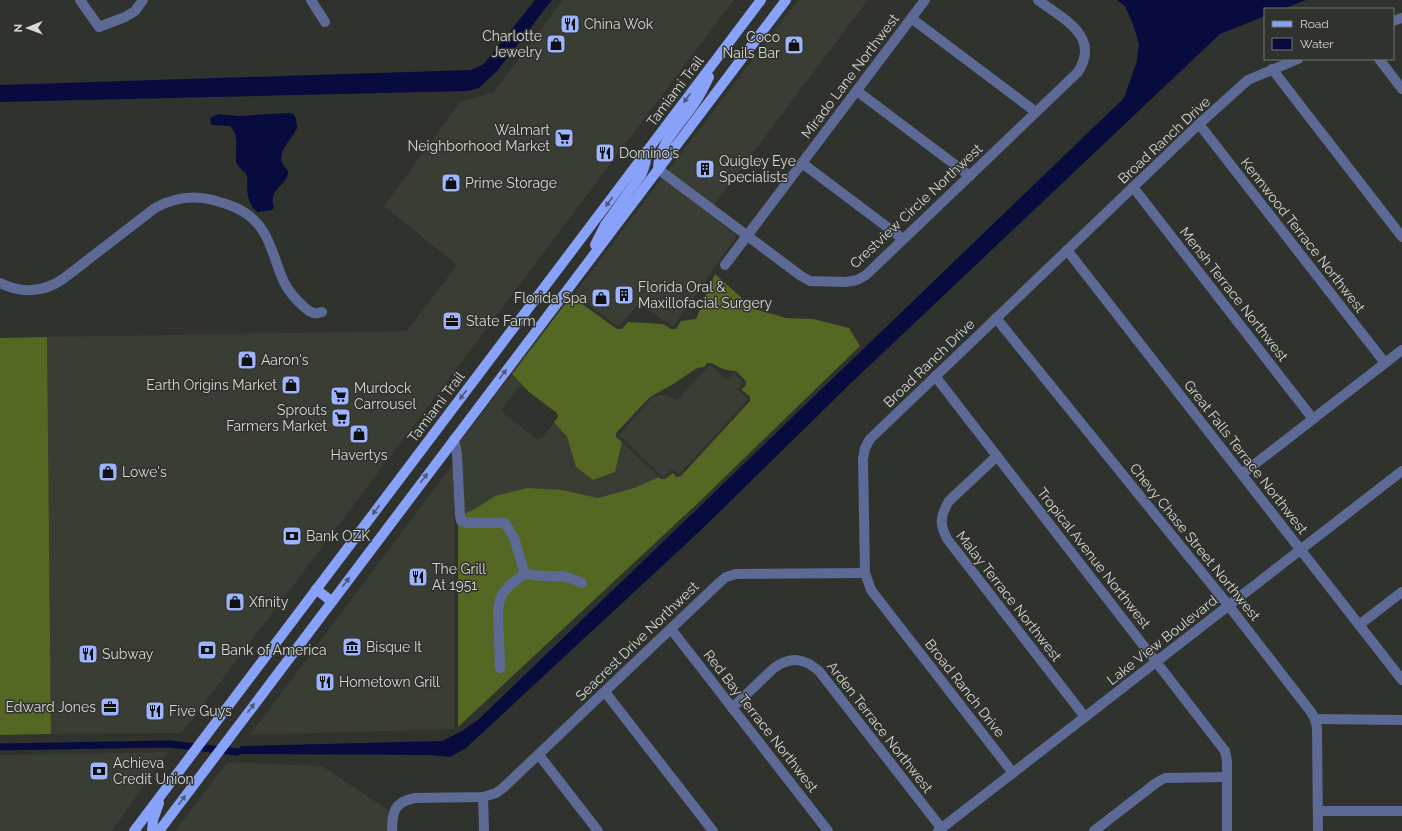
<svg xmlns="http://www.w3.org/2000/svg" width="1402" height="831" font-family="Raleway,sans-serif">
	<style>
		.built { fill: #393d33 }
		.forest { fill: #546824 }
		.water { fill: #080b3e }
		.lines { fill: none; stroke-linecap: round; stroke-linejoin: round }
		.canal { stroke: #080b3e; stroke-width: 7 }
		.minor { stroke: #5d6a95; stroke-width: 10 }
		.major { stroke: #88a1f9; stroke-width: 10 }
		.oneway { fill: #4f5974 }
		.labels { text-anchor: middle; dominant-baseline: central; stroke-width: 3; stroke-linejoin: round; paint-order: stroke }
		.poi-label { font-size: 14px; fill: #d7d8d5; stroke: #30322d; text-anchor: start }
		.street-label { font-size: 14px; fill: #d7d8d5; stroke: #30322d }
	</style>
	<rect width="100%" height="100%" fill="#30322d"/>
	<!-- built -->
	<g class="built">
		<path d="M563,0H734L182,733L51,734L47,337L407,331L457,265L384,206L461,101L493,93Z"/>
		<path d="M798,0H868L708,213L737,236L673,327L639,303L619,327L574,294Z"/>
		<path d="M710,365L727,380L734,373L743,383L737,389L748,399L679,475L673,469L663,477L619,435L652,398L656,396L666,395L677,400Z"/>
		<path d="M512,374L529,392L523,387L518,388L502,409L503,413L537,439L542,438L554,422L567,437L576,467L593,480L615,472L622,442L659,477L634,488L598,498L562,490L495,496L476,509L463,514L459,443Z"/>
		<path d="M455,461L454,729L250,735Z"/>
		<path d="M168,752L112,831H0V755Z"/>
		<path d="M227,762L322,766L388,810V831H175Z"/>
	</g>
	<!-- forest -->
	<g class="forest">
		<path d="M715,274L754,309L786,318L813,319L849,328L860,346L699,502L458,727V522L503,527L511,539L521,573L507,583L495,629L496,671H503L502,611L505,595L526,578L562,579L584,587L588,582L574,574L528,571L512,526L465,518L463,514L475,509L495,496L527,488L562,490L598,498L634,488L659,477L661,479H665L673,473L676,477L681,476L750,401V397L742,390V389L746,385V381L736,371C727,371 719,368 712,363H707L704,367L697,368L675,383L650,397L616,433V437L622,442L615,472L593,480L576,467L567,437L554,422L558,417L557,413L529,392L512,374L571,296L617,329H622L628,322L663,324L671,329H676L681,321L696,319Z"/>
		<path d="M47,337L51,734L0,735V338Z"/>
	</g>
	<!-- water -->
	<g class="water">
		<path d="M535,0H552L497,71L479,88L468,91L0,102V85L471,70L484,64Z"/>
		<path d="M1117,0H1306L1283,9H1265V16L1220,34L850,384L702,529L466,748L450,757L430,755L235,754L241,746L442,741L462,731L479,719L1124,98L1137,61L1139,44L1133,24L1125,6Z"/>
		<path d="M289,113L293,114L296,118L297,128C293,139 274,153 284,166C285,168 287,169 288,171C289,186 267,188 274,207L272,210L258,212C250,207 248,198 247,188C247,184 248,180 247,176C245,170 237,168 236,161C235,149 240,135 230,126L213,125L211,124L210,118L219,114L239,116Z"/>
	</g>
	<g class="lines">
		<!-- canal -->
		<path class="canal" d="M0,747L170,744L237,752"/>
		<!-- minor -->
		<g class="minor">
			<path d="M80,0L99,27L125,17L135,11L143,0"/>
			<path d="M311,0L325,22"/>
			<path d="M911,18L1036,112"/>
			<path d="M1393,21L1402,18"/>
			<path d="M1379,59L1402,89"/>
			<path d="M1272,69L1402,237"/>
			<path d="M857,91L970,176"/>
			<path d="M1199,124L1385,363"/>
			<path d="M802,163L903,239"/>
			<path d="M658,169L801,276L810,281L846,282L857,280L866,275L1078,72C1101,36 1063,19 1038,0"/>
			<path d="M1133,187L1313,419"/>
			<path d="M1067,250L1402,680"/>
			<path d="M725,265L925,0"/>
			<path d="M0,283C21,294 44,292 63,279L155,208C173,198 193,195 213,200C228,204 243,209 254,220C260,226 266,235 269,243C281,270 279,284 303,306C310,312 313,315 322,312"/>
			<path d="M996,318L1229,606L1311,712L1315,719L1317,728L1318,831"/>
			<path d="M935,376L1225,751L1227,761V831"/>
			<path d="M454,439L457,454L460,515L461,521L467,523H505L514,538L525,574"/>
			<path d="M997,456L949,501C940,516 939,525 948,540L1085,717"/>
			<path d="M1242,474L1402,350"/>
			<path d="M1359,625L1402,592"/>
			<path d="M671,629L828,831"/>
			<path d="M500,668L498,611C499,598 503,590 514,582C517,580 520,576 524,575C529,573 537,576 543,576C560,576 566,575 582,583"/>
			<path d="M605,692L713,831"/>
			<path d="M732,708L774,668C791,656 804,658 819,671L942,829"/>
			<path d="M1315,719L1402,720"/>
			<path d="M539,755L598,831"/>
			<path d="M1013,773L871,590L865,573L863,459L865,448L870,439L1199,124L1248,80L1298,59"/>
			<path d="M483,797L484,831"/>
			<path d="M1318,811H1402"/>
			<path d="M392,831C392,812 394,802 415,798L483,797L496,793L503,788L720,582L726,577L736,574L865,573"/>
			<path d="M938,831L1402,471"/>
			<path d="M1094,831L1156,783L1165,778L1227,777"/>
		</g>
		<!-- major -->
		<g class="major">
			<path d="M658,169C658,145 679,126 692,107C699,98 704,87 709,77"/>
			<path d="M595,245L605,225L641,175C645,167 647,161 646,152"/>
			<path d="M316,589L331,601"/>
			<path d="M134,831L761,0"/>
			<path d="M152,831L153,820L159,803"/>
			<path d="M159,831L786,0"/>
		</g>
	</g>
	<!-- one-way arrows -->
	<defs><path id="oneway-solid" d="M-6-.8H1V-3.2L6.5 0L1 3.2V.8H-6Z"/></defs>
	<g class="oneway">
		<use href="#oneway-solid" transform="translate(687 98) rotate(127)"/>
		<use href="#oneway-solid" transform="translate(609 202) rotate(127)"/>
		<use href="#oneway-solid" transform="translate(503 374) rotate(-53)"/>
		<use href="#oneway-solid" transform="translate(463 395) rotate(127)"/>
		<use href="#oneway-solid" transform="translate(424 478) rotate(-53)"/>
		<use href="#oneway-solid" transform="translate(376 510) rotate(127)"/>
		<use href="#oneway-solid" transform="translate(346 582) rotate(-53)"/>
		<use href="#oneway-solid" transform="translate(251 708) rotate(-53)"/>
		<use href="#oneway-solid" transform="translate(182 800) rotate(-54)"/>
	</g>
	<!-- icons -->
	<defs>
		<symbol id="restaurant-square" viewBox="-11 -11 22 22"><rect x="-9" y="-9" width="18" height="18" rx="4" fill="#9eb4fd" stroke="#30322d"/><path d="M-5-6h1v4h1v-4h1v4h1v-4h1v5L-1.5 .5V6h-2V.5L-5-1ZM5-6V6H3V1.5H1.5Q1.5-4 5-6Z" fill="#111"/></symbol>
		<symbol id="shop-square" viewBox="-11 -11 22 22"><rect x="-9" y="-9" width="18" height="18" rx="4" fill="#9eb4fd" stroke="#30322d"/><path d="M-5-2.5h2.3a2.7 3.5 0 0 1 5.4 0H5L5.5 6h-11ZM-1.5-2.5h3a1.5 2.3 0 0 0-3 0Z" fill="#111"/></symbol>
		<symbol id="supermarket-square" viewBox="-11 -11 22 22"><rect x="-9" y="-9" width="18" height="18" rx="4" fill="#9eb4fd" stroke="#30322d"/><path d="M-6-5.5h2.5l.6 2H6L4.5 2H-2.5L-4.4-4H-6ZM-1.5 3.2a1.3 1.3 0 1 0 .1 0ZM3 3.2a1.3 1.3 0 1 0 .1 0Z" fill="#111"/></symbol>
		<symbol id="building-square" viewBox="-11 -11 22 22"><rect x="-9" y="-9" width="18" height="18" rx="4" fill="#9eb4fd" stroke="#30322d"/><path d="M-4-6H4V6H1V3H-1V6H-4ZM-2.5-4.3h1.7v1.8h-1.7ZM.8-4.3h1.7v1.8H.8ZM-2.5-1h1.7V.8h-1.7ZM.8-1h1.7V.8H.8Z" fill="#111"/></symbol>
		<symbol id="office-square" viewBox="-11 -11 22 22"><rect x="-9" y="-9" width="18" height="18" rx="4" fill="#9eb4fd" stroke="#30322d"/><path d="M-6-3h4V-5.5h4V-3h4V5H-6ZM-1-4.5V-3h2v-1.5ZM-6 0V1H6V0Z" fill="#111"/></symbol>
		<symbol id="bank-square" viewBox="-11 -11 22 22"><rect x="-9" y="-9" width="18" height="18" rx="4" fill="#9eb4fd" stroke="#30322d"/><path d="M-6-4H6V4H-6ZM0-2.3a2.3 2.3 0 1 0 0 4.6a2.3 2.3 0 1 0 0-4.6Z" fill="#111"/></symbol>
		<symbol id="museum-square" viewBox="-11 -11 22 22"><rect x="-9" y="-9" width="18" height="18" rx="4" fill="#9eb4fd" stroke="#30322d"/><path d="M0-6L6-3V-2H-6V-3ZM-5-1h2V3h-2ZM-1-1h2V3h-2ZM3-1h2V3H3ZM-6 4H6V6H-6Z" fill="#111"/></symbol>
	</defs>
	<g fill-rule="evenodd">
		<use href="#restaurant-square" x="559" y="13" width="22" height="22"/>
		<use href="#shop-square" x="545" y="33" width="22" height="22"/>
		<use href="#shop-square" x="783" y="34" width="22" height="22"/>
		<use href="#supermarket-square" x="553" y="127" width="22" height="22"/>
		<use href="#restaurant-square" x="594" y="142" width="22" height="22"/>
		<use href="#building-square" x="694" y="158" width="22" height="22"/>
		<use href="#shop-square" x="440" y="172" width="22" height="22"/>
		<use href="#building-square" x="613" y="284" width="22" height="22"/>
		<use href="#shop-square" x="590" y="287" width="22" height="22"/>
		<use href="#office-square" x="441" y="310" width="22" height="22"/>
		<use href="#shop-square" x="236" y="349" width="22" height="22"/>
		<use href="#shop-square" x="280" y="374" width="22" height="22"/>
		<use href="#supermarket-square" x="329" y="385" width="22" height="22"/>
		<use href="#supermarket-square" x="330" y="407" width="22" height="22"/>
		<use href="#shop-square" x="348" y="423" width="22" height="22"/>
		<use href="#shop-square" x="97" y="461" width="22" height="22"/>
		<use href="#bank-square" x="281" y="525" width="22" height="22"/>
		<use href="#restaurant-square" x="407" y="566" width="22" height="22"/>
		<use href="#shop-square" x="224" y="591" width="22" height="22"/>
		<use href="#museum-square" x="341" y="636" width="22" height="22"/>
		<use href="#bank-square" x="196" y="639" width="22" height="22"/>
		<use href="#restaurant-square" x="77" y="643" width="22" height="22"/>
		<use href="#restaurant-square" x="314" y="671" width="22" height="22"/>
		<use href="#office-square" x="99" y="696" width="22" height="22"/>
		<use href="#restaurant-square" x="144" y="700" width="22" height="22"/>
		<use href="#bank-square" x="88" y="760" width="22" height="22"/>
	</g>
	<g class="labels">
		<!-- poi labels -->
		<g class="poi-label">
			<text x="584" y="24">China Wok</text>
			<text x="542" y="36" text-anchor="end">Charlotte<tspan x="542" dy="16">Jewelry</tspan></text>
			<text x="780" y="37" text-anchor="end">Coco<tspan x="780" dy="16">Nails Bar</tspan></text>
			<text x="550" y="130" text-anchor="end">Walmart<tspan x="550" dy="16">Neighborhood Market</tspan></text>
			<text x="619" y="153">Domino's</text>
			<text x="719" y="161">Quigley Eye<tspan x="719" dy="16">Specialists</tspan></text>
			<text x="465" y="183">Prime Storage</text>
			<text x="638" y="287">Florida Oral &amp;<tspan x="638" dy="16">Maxillofacial Surgery</tspan></text>
			<text x="587" y="298" text-anchor="end">Florida Spa</text>
			<text x="466" y="321">State Farm</text>
			<text x="261" y="360">Aaron's</text>
			<text x="277" y="385" text-anchor="end">Earth Origins Market</text>
			<text x="354" y="388">Murdock<tspan x="354" dy="16">Carrousel</tspan></text>
			<text x="327" y="410" text-anchor="end">Sprouts<tspan x="327" dy="16">Farmers Market</tspan></text>
			<text x="359" y="455" text-anchor="middle">Havertys</text>
			<text x="122" y="472">Lowe's</text>
			<text x="306" y="536">Bank OZK</text>
			<text x="432" y="569">The Grill<tspan x="432" dy="16">At 1951</tspan></text>
			<text x="249" y="602">Xfinity</text>
			<text x="366" y="647">Bisque It</text>
			<text x="221" y="650">Bank of America</text>
			<text x="102" y="654">Subway</text>
			<text x="339" y="682">Hometown Grill</text>
			<text x="96" y="707" text-anchor="end">Edward Jones</text>
			<text x="169" y="711">Five Guys</text>
			<text x="113" y="763">Achieva<tspan x="113" dy="16">Credit Union</tspan></text>
		</g>
		<!-- street labels -->
		<g class="street-label">
			<text transform="translate(850 76) rotate(-53)">Mirado Lane Northwest</text>
			<text transform="translate(675 91) rotate(-53)">Tamiami Trail</text>
			<text transform="translate(1164 140) rotate(-43)">Broad Ranch Drive</text>
			<text transform="translate(916 206) rotate(-43)">Crestview Circle Northwest</text>
			<text transform="translate(1303 235) rotate(52)">Kennwood Terrace Northwest</text>
			<text transform="translate(1234 294) rotate(52)">Mensh Terrace Northwest</text>
			<text transform="translate(929 363) rotate(-44)">Broad Ranch Drive</text>
			<text transform="translate(436 407) rotate(-53)">Tamiami Trail</text>
			<text transform="translate(1246 457) rotate(52)">Great Falls Terrace Northwest</text>
			<text transform="translate(1195 542) rotate(51)">Chevy Chase Street Northwest</text>
			<text transform="translate(1094 558) rotate(52)">Tropical Avenue Northwest</text>
			<text transform="translate(1009 596) rotate(52)">Malay Terrace Northwest</text>
			<text transform="translate(1162 640) rotate(-38)">Lake View Boulevard</text>
			<text transform="translate(637 641) rotate(-44)">Seacrest Drive Northwest</text>
			<text transform="translate(965 688) rotate(52)">Broad Ranch Drive</text>
			<text transform="translate(761 721) rotate(52)">Red Bay Terrace Northwest</text>
			<text transform="translate(880 727) rotate(52)">Arden Terrace Northwest</text>
		</g>
	</g>
	<!-- legend -->
	<rect x="1264" y="8" width="130" height="52" fill="#30322d" stroke="#737470"/>
	<rect x="1272" y="21" width="20" height="6" fill="#88a1f9" stroke="#737470"/>
	<text x="1300" y="28" font-size="12" fill="#d7d8d5">Road</text>
	<rect x="1272" y="38" width="20" height="12" fill="#080b3e" stroke="#737470"/>
	<text x="1300" y="48" font-size="12" fill="#d7d8d5">Water</text>
	<!-- north arrow -->
	<g transform="translate(28 28) rotate(269)" stroke="#30322d" stroke-width="3" paint-order="stroke">
	<path d="M0-3L7 15L0 10L-7 15Z" fill="#d7d8d5"/>
	<text y="-6" font-size="11" font-weight="bold" text-anchor="middle" fill="#d7d8d5">N</text>
	</g>
</svg>
